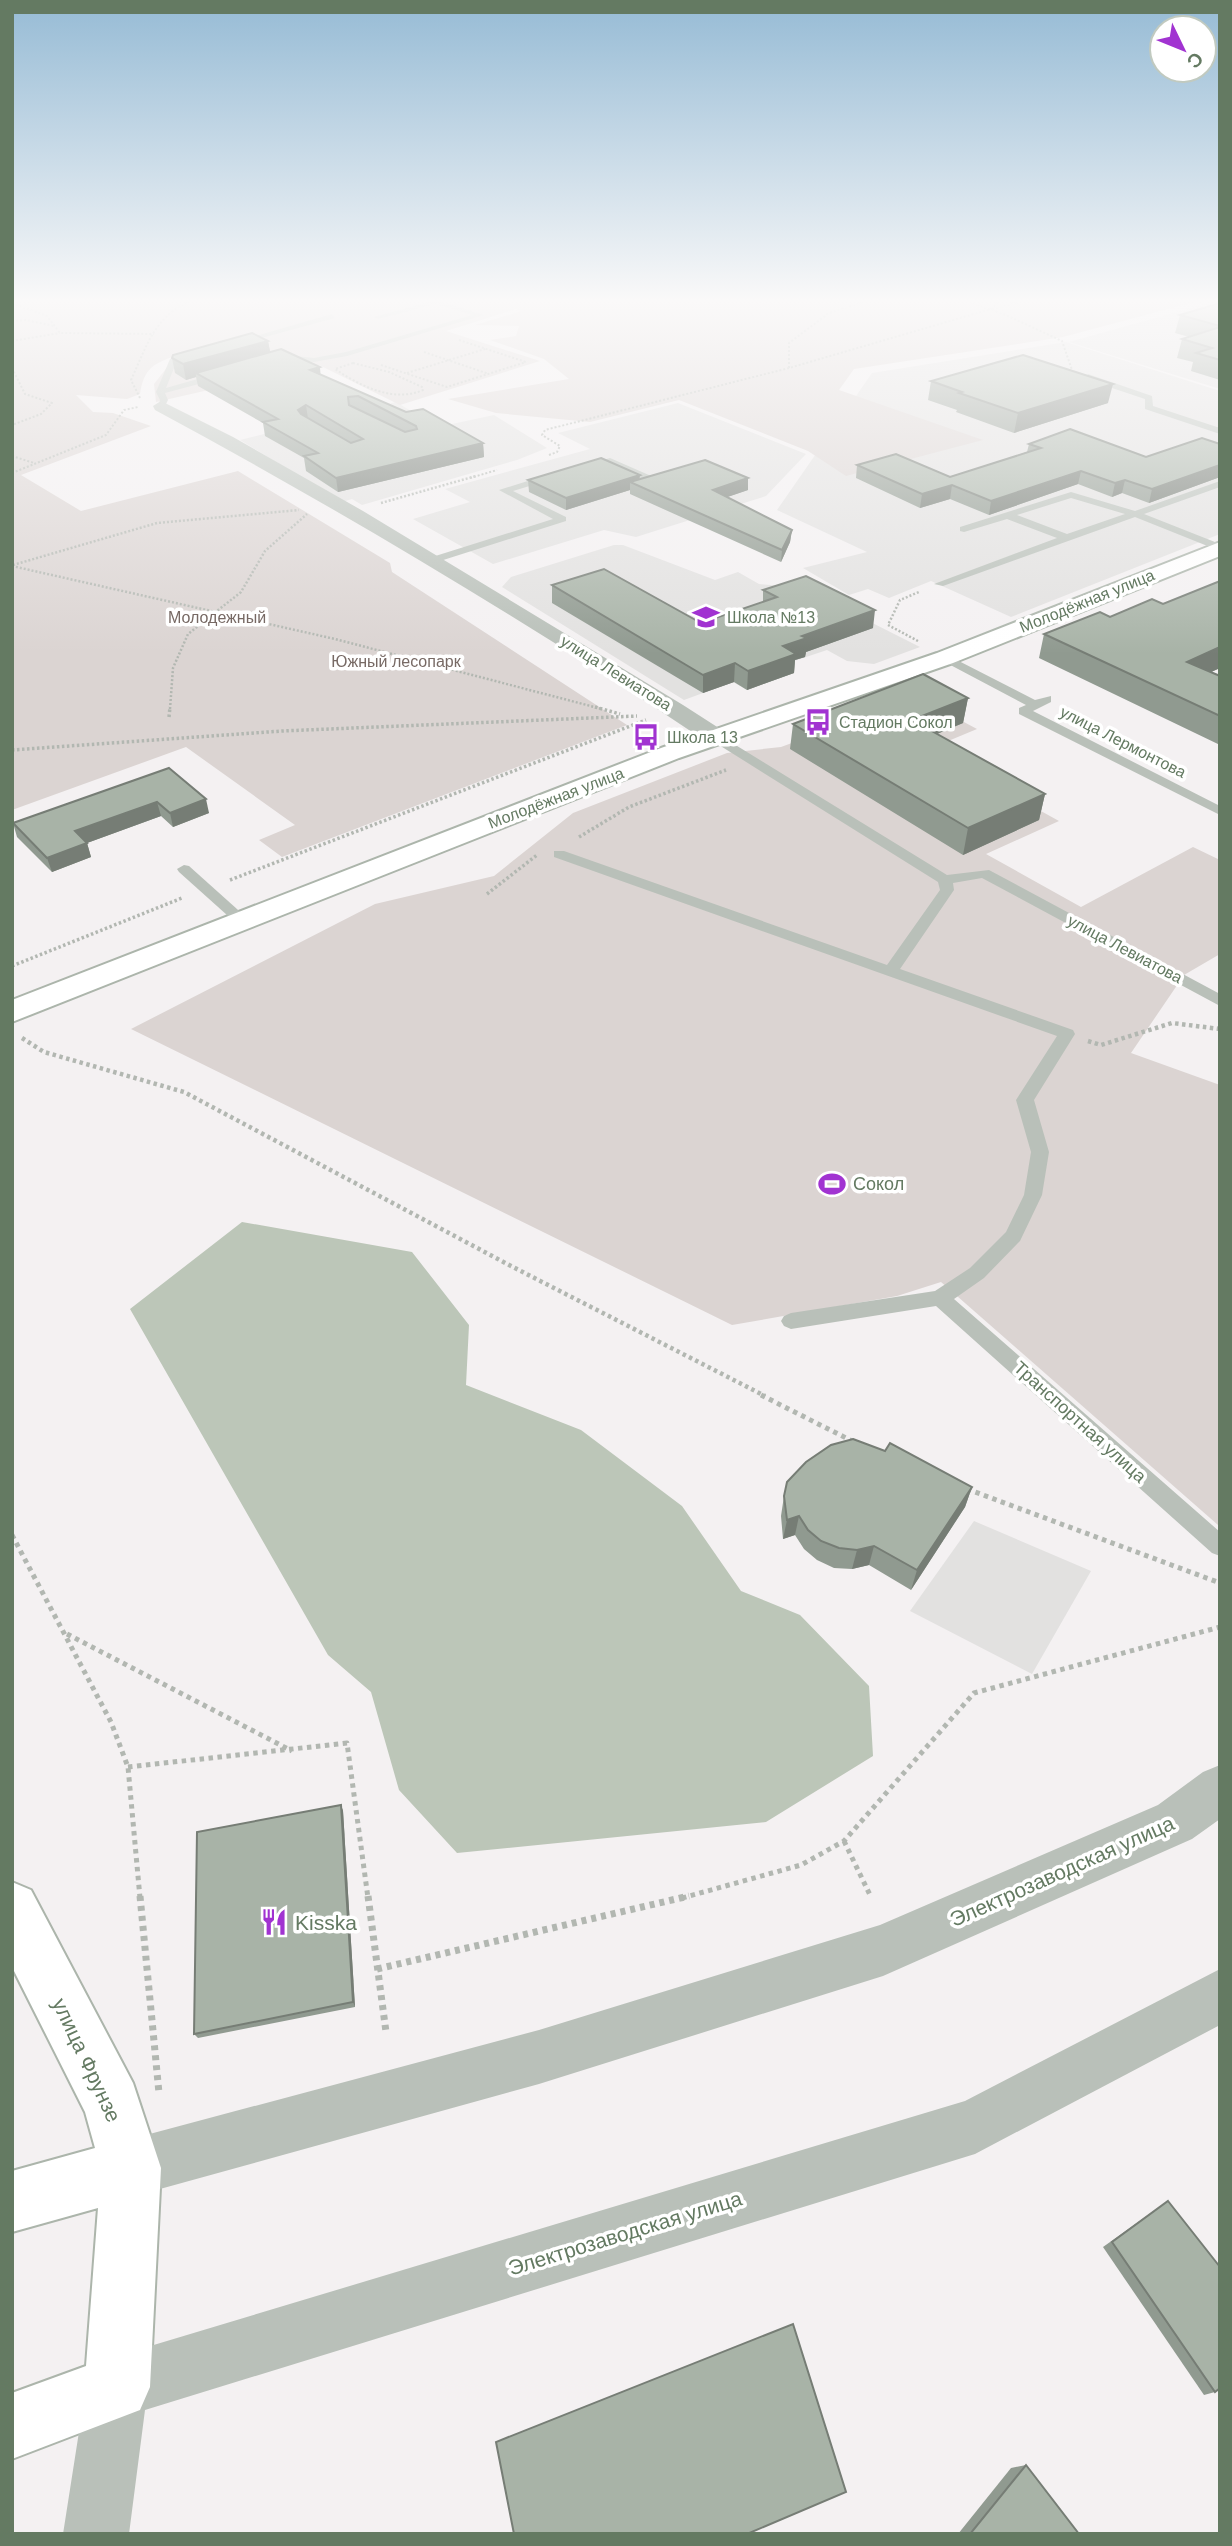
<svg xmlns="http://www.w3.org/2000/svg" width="1232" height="2546" font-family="Helvetica,sans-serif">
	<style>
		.built { fill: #e2e1e0 }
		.green { fill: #dbd4d2 }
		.water { fill: #bcc6b8 }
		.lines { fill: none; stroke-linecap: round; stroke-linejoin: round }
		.secondary-casing { stroke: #acb5ab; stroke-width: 4 }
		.path-far5 { stroke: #b2b7b1; stroke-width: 2; stroke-dasharray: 2 2; stroke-linecap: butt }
		.path-far4 { stroke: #b2b7b1; stroke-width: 2.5; stroke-dasharray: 2 2; stroke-linecap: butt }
		.path-far3 { stroke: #b2b7b1; stroke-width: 3.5; stroke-dasharray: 2.5 2.5; stroke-linecap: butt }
		.path-far2 { stroke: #b2b7b1; stroke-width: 4.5; stroke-dasharray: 3.5 3.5; stroke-linecap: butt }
		.path-far1 { stroke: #b2b7b1; stroke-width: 5; stroke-dasharray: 4.5 4.5; stroke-linecap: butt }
		.path { stroke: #b2b7b1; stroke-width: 7; stroke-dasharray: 5 5; stroke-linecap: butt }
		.service { fill: #b9c0b9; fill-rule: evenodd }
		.minor { fill: #b9c0b9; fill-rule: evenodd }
		.secondary { fill: #fff; fill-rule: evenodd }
		.wall { fill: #909a90 }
		.shaded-wall { fill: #767d75 }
		.building { fill: #a8b3a7; stroke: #767d75; stroke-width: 2; fill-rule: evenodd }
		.labels { text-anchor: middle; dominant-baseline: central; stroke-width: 7; stroke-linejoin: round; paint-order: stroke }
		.far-street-label { font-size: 16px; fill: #647a62; stroke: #fff }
		.far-park-label { font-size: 16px; fill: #776964; stroke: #fff }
		.far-poi-label { font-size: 16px; fill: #647a62; stroke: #fff; text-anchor: start }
		.poi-label { font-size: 18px; fill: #647a62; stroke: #fff; text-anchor: start }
		.street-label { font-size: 18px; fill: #647a62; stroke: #fff }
		.near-street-label { font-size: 21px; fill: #647a62; stroke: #fff }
		.near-poi-label { font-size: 21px; fill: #647a62; stroke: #fff; text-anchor: start }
	</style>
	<rect width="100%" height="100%" fill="#f4f1f2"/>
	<!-- built -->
	<g class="built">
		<path d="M1220,300V389L1069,342Z"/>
		<path d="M1066,342L1220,391V534L1011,617L931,581L889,598L868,589L849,595L803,568L867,552L777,510L872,373Z"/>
		<path d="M396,402L438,427L494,415L547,448L517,460L362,505L352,499L342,502L240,440Z"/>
		<path d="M678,403L806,454L766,496L636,537L604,530L493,564L413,519L470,502L445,489L590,449L558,433Z"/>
		<path d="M614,545H623L715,580L738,572L759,584L803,588L920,647L874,664L847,661L827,650L782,665L794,673L747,690L733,682L684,700L502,587L511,577Z"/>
		<path d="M974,1521L1091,1571L1032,1674L910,1611Z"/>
	</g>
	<!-- green -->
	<g class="green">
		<path d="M12,298H1209L1063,337L854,369L839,390L983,440L846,476L808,451L679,400L590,422L496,413L448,399L569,379L544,359L490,340L516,336L519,326L475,325L522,311L516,309L446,331L540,361L400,405L319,365L156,402L154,384L176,356C153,363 144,369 140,394L127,399L76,395L93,412L113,413L151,426L21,475L81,511L238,471L390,563L392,572L627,725L282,857L259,840L295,825L186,747L12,810Z"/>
		<path d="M917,697L977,729L929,749L1059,821L986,854L1081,907L1193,847L1220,860V954L1184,975L1131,1053L1220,1085L1218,1525L941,1282L897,1296L732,1325L131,1029L375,904L494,876L573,813L727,753L781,747Z"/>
	</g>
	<!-- water -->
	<path class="water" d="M242,1222L412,1252L469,1325L466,1385L581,1430L682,1506L741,1591L800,1615L869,1686L873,1756L766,1822L457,1853L399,1790L371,1692L328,1655L130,1309Z"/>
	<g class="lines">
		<defs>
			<g id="secondary">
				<path d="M1220,542V556L953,663L679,758L12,1022V1000L661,748L937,653Z"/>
				<path d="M12,1882L31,1890L133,2083L161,2168L150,2387L140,2410L12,2459V2393L86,2366L98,2208L12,2232V2171L95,2148L85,2112L12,1967Z"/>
			</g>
		</defs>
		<!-- secondary casing -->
		<use href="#secondary" class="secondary-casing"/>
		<!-- path-far5 -->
		<g class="path-far5">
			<path d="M958,298L1008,316L1062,341L1072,370"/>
			<path d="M12,303L47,316L60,333L154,334"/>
			<path d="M992,309L1035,298"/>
			<path d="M12,321L26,320L54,326"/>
			<path d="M459,340L526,362"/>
			<path d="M12,341L60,333"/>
			<path d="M424,352L489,374"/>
			<path d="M353,363L389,372L422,387L423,390C394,403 360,386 335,369Z"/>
			<path d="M381,365L447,387L526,362"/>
			<path d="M12,368L25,394L52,403L41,414L12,425"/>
			<path d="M789,368V343L829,313L876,298"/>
			<path d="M407,373L485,349"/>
			<path d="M140,398L131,380C148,343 155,314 197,298"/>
			<path d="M549,455L557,452L560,446L542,435L545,430L789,368L991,309L1003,298"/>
			<path d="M12,456L34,463"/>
			<path d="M12,473L106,435L124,410L138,407"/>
			<path d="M470,478L497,470"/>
		</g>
		<!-- path-far4 -->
		<g class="path-far4">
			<path d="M381,503L476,476"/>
			<path d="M13,565L157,523L299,510"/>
			<path d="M12,566L335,639L602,709"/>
			<path d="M918,641L888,625L900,600L919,592"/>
			<path d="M170,709L173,668L188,634L241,592L265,551L307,514"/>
		</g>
		<!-- path-far3 -->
		<g class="path-far3">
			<path d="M595,707L620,714"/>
			<path d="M169,717L170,707"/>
			<path d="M12,750L282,731L637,716"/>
			<path d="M579,837L629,807L726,770"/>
			<path d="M230,880L646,720"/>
			<path d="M487,894L537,855"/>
			<path d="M12,966L182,898"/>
		</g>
		<!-- path-far2 -->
		<g class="path-far2">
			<path d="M22,1038L44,1052L184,1092L511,1266L765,1396"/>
			<path d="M1088,1041L1101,1045L1172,1023L1220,1029"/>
		</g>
		<!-- path-far1 -->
		<g class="path-far1">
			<path d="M761,1395L852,1441"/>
			<path d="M967,1489L1220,1583"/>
			<path d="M12,1535L111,1722L128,1767L140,1898"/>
			<path d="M67,1634L292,1751"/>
			<path d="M128,1767L347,1743L368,1898"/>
			<path d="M844,1841L870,1895"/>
			<path d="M682,1898L801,1865L844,1841L974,1693L1220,1627"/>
		</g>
		<!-- path -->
		<g class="path">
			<path d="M140,1896L159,2093"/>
			<path d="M368,1896L386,2032"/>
			<path d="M377,1969L689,1896"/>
		</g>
		<!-- service -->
		<g class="service">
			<path d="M436,300L484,315L347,356L314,362L285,359L275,362L271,360L284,355L314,358L346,352L472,315L436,304L378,319L374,317Z"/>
			<path d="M332,314L335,318L236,345L232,343Z"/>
			<path d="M197,352L200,356L176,363L166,388L222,372L225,377L165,393L168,400L164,408H158L160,400L156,392L170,359Z"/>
			<path d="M1088,374L1152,396L1153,406L1220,428V434L1145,409V399L1085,379Z"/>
			<path d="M610,458L658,479L660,481L652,483L609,464L582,471L577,468Z"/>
			<path d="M553,473L556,474V478L513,491L566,517V521L437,562H429V558L553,519L499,490Z"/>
			<path d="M1220,481V487L1144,514L1220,544V551L1135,517L943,586L934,584L1057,538L1007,519L964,532L960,531V527L1071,492L1135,511ZM1071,498L1125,514L1067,534L1017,515Z"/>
			<path d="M941,656H949L1035,700L1051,696V702L1033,711L1220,806V815L1019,714V708L1026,705L941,660Z"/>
			<path d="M716,733L947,875L989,870L1220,994V1006L982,878L953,883L954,890L900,969L1073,1030L1075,1034L1034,1100L1049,1152L1042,1195L1020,1241L984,1278L954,1299L1220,1532V1556L1212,1553L936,1306L791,1329L784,1326L781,1321L784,1316L791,1313L935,1291L970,1268L1006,1232L1024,1195L1031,1152L1016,1100L1057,1036L554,857V851H564L887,965L940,890L938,882L711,740V734Z"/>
			<path d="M184,865L189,866L247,918L249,921L247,924H237L179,872L177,869Z"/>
		</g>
		<!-- minor -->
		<g class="minor">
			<path d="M161,401L233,437L363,511L683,705L725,732L728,737L725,742L716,744L707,742C529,623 344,512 155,410L153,406Z"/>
			<path d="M1220,1765V1819L1192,1839L883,1976L539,2084L131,2197L111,2188L102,2168L111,2148L131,2139L539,2030L880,1925L1158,1805L1203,1772Z"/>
			<path d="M1220,1969V2025L975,2154L145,2410L129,2534H63L86,2387L95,2365L117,2356L965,2101Z"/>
		</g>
		<!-- secondary -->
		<use href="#secondary" class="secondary"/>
	</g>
	<!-- wall -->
	<g class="wall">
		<path d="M1220,303V380L1191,371L1193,362L1177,358L1182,339L1189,337L1175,333L1180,315Z"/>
		<path d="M268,341L270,352L320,367V374L406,412L483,443L484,457L338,492L306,471L304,458L265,436L263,423L198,386L196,377L186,380L175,373L172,358Z"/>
		<path d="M931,381L1108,403L1014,433L956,412L957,410L928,400Z"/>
		<path d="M1029,444L1146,457L1220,444V477L1149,503L1122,493L1112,497L1078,484L989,515L950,499L920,508L856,478L857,465L950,477L1027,452Z"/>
		<path d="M640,479L748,490L727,497L792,530L790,542L781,562L630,494V490L566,510L529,492L528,480Z"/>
		<path d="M552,585L701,623L763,602V590L873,628L806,652L805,657L795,660L794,673L747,690L734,682L703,693L552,603Z"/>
		<path d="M1044,634L1220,668L1211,672L1220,676V745L1039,658Z"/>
		<path d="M968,698L963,723L937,734L1045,794L1039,820L963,855L790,749L793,724Z"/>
		<path d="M169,768L209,813L173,827L161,816L87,843L91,857L52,872L17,837L13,823Z"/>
		<path d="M972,1487L965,1507L911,1590L869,1565L852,1569L834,1568L817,1560L804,1549L795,1535L783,1539L781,1516L784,1496Z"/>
		<path d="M341,1805L343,1811L355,2007L198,2038L194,2034Z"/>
		<path d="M1168,2201L1215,2392L1204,2395L1103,2247Z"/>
		<path d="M1026,2465L1079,2534H958L1011,2468Z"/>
	</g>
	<!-- shaded-wall -->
	<g class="shaded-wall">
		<path d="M268,341L271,356L196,373V377L186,380L183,364Z"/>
		<path d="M320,367L321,381L310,370Z"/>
		<path d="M1113,384L1108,403L1014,433L1018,413Z"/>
		<path d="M306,405L308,419L300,423L298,410Z"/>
		<path d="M483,443L484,457L338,492L336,478Z"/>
		<path d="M1220,465V477L1149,503L1152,489Z"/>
		<path d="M1081,471L1078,484L989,515L991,501Z"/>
		<path d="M640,475L639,486L630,482V490L566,510V498Z"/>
		<path d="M748,478V490L713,502V490Z"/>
		<path d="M1125,480L1122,493L1112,497L1115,483Z"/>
		<path d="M952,485L950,499L920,508L922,494Z"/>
		<path d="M792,530L790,542L781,562L782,550Z"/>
		<path d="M875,610L873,628L806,652L805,657L795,660L794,673L747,690L748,671L783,646L802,636Z"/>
		<path d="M1220,647V668L1180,686L1187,662Z"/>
		<path d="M735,663L734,682L703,693V675Z"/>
		<path d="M968,698L963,723L908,746L912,720Z"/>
		<path d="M1045,794L1039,820L963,855L968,828Z"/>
		<path d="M206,799L209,813L173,827L170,813Z"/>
		<path d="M157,802L161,816L87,843L91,857L52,872L47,858L75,831Z"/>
		<path d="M972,1487L965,1507L911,1590L917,1570Z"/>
		<path d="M799,1516L795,1535L783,1539L787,1520Z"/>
		<path d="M874,1546L869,1565L852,1569L857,1550Z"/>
		<path d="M341,1805L343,1811L355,2007L353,2002Z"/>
	</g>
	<!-- building -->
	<g class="building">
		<path d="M1220,303V326L1180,315Z"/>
		<path d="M1220,327V360L1196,353L1212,348L1182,339Z"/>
		<path d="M252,333L268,341L183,364L172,358L173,355Z"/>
		<path d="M281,349L320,367L310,370L406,412L423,409L483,443L336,478L304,456L318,453L263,422L278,419L196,373ZM358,396L416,426L417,429L405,432L349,405L348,397ZM306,405L363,439L351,443L301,414L298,410Z"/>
		<path d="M1023,355L1113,384L1018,413L959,393L962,392L931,381Z"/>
		<path d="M1070,429L1146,457L1202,438L1220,444V465L1152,489L1125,480L1115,483L1081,471L991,501L952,485L922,494L857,465L896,454L950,477L1041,448L1029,444Z"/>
		<path d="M601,458L640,475L566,498L528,480Z"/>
		<path d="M705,460L748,478L713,490L792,530L782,550L630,482Z"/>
		<path d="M604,569L701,623L777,597L763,590L806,576L875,610L802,636L807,638L783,646L796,654L748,671L735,663L703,675L552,585Z"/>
		<path d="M1220,581V647L1187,662L1220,676V716L1044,634L1100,612L1110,617L1152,599L1163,604Z"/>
		<path d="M923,674L968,698L912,720L1045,794L968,828L793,724Z"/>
		<path d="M169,768L206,799L170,813L157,802L75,831L87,843L47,858L13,823Z"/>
		<path d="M853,1439L885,1451L890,1443L972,1487L917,1570L874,1546L857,1550L839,1548L821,1541L808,1530L799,1516L787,1520L784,1496L787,1482L806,1462L831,1445Z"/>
		<path d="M341,1805L353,2002L194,2034L197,1832Z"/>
		<path d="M1168,2201L1220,2267V2388L1215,2392L1112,2242Z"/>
		<path d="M793,2324L846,2492L747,2534H514L496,2442Z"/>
		<path d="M1026,2465L1079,2534H970Z"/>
	</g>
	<!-- sky -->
	<linearGradient id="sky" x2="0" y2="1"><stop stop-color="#96bbd5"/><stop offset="0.46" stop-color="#faf9f9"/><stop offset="1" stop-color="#faf9f9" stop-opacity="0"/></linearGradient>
	<rect width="1232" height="654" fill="url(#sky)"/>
	<!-- icons -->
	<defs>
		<symbol id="school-bare" viewBox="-9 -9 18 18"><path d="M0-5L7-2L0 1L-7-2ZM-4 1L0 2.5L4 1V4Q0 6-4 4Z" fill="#a133d1" stroke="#fff" stroke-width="2.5" paint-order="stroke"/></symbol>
		<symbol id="bus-bare" viewBox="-9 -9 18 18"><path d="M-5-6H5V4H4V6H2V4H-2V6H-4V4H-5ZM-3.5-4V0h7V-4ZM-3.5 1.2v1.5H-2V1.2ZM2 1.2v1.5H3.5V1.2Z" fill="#a133d1" stroke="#fff" stroke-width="2.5" paint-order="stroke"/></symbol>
		<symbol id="stadium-bare" viewBox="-9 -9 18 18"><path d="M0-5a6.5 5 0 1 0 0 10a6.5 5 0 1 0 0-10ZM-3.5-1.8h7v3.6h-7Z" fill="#a133d1" stroke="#fff" stroke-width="2.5" paint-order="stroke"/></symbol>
		<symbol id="restaurant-bare" viewBox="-9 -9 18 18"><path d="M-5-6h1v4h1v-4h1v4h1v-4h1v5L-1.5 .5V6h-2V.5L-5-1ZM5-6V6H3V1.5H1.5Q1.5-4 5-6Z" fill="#a133d1" stroke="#fff" stroke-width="2.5" paint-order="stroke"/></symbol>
	</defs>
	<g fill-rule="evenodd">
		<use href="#school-bare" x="687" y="598" width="38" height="38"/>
		<use href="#bus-bare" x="799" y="703" width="38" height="38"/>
		<use href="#bus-bare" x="627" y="718" width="38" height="38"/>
		<use href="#stadium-bare" x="813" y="1165" width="38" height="38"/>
		<use href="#restaurant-bare" x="255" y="1903" width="38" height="38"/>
	</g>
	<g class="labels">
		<!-- far-street labels -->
		<g class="far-street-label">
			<text transform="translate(1087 601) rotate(-22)">Молодёжная улица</text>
			<text transform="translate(616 673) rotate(32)">улица Левиатова</text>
			<text transform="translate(1123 742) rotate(27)">улица Лермонтова</text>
			<text transform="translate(556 798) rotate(-21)">Молодёжная улица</text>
			<text transform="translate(1125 949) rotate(28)">улица Левиатова</text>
		</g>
		<!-- far-park labels -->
		<g class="far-park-label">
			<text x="217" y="617">Молодежный</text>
			<text x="396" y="661">Южный лесопарк</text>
		</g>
		<!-- far-poi labels -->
		<g class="far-poi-label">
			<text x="727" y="617">Школа №13</text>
			<text x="839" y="722">Стадион Сокол</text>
			<text x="667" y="737">Школа 13</text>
		</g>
		<!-- poi labels -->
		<g class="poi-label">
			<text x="853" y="1184">Сокол</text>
		</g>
		<!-- street labels -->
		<g class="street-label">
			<text transform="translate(1080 1422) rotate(42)">Транспортная улица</text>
		</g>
		<!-- near-street labels -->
		<g class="near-street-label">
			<text transform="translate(1062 1871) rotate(-24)">Электрозаводская улица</text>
			<text transform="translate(87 2060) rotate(65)">улица Фрунзе</text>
			<text transform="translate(625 2233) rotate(-17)">Электрозаводская улица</text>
		</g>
		<!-- near-poi labels -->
		<g class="near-poi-label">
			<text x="295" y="1922">Kisska</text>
		</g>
	</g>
	<!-- border -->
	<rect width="1232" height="2546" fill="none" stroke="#647a62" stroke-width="28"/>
	<!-- north arrow -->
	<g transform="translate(1183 49) rotate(133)"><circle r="33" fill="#ffffff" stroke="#c1cac0" stroke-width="2"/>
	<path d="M0-5L12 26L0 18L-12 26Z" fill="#a133d1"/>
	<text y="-10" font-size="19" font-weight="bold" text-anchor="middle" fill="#647a62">С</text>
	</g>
</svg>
